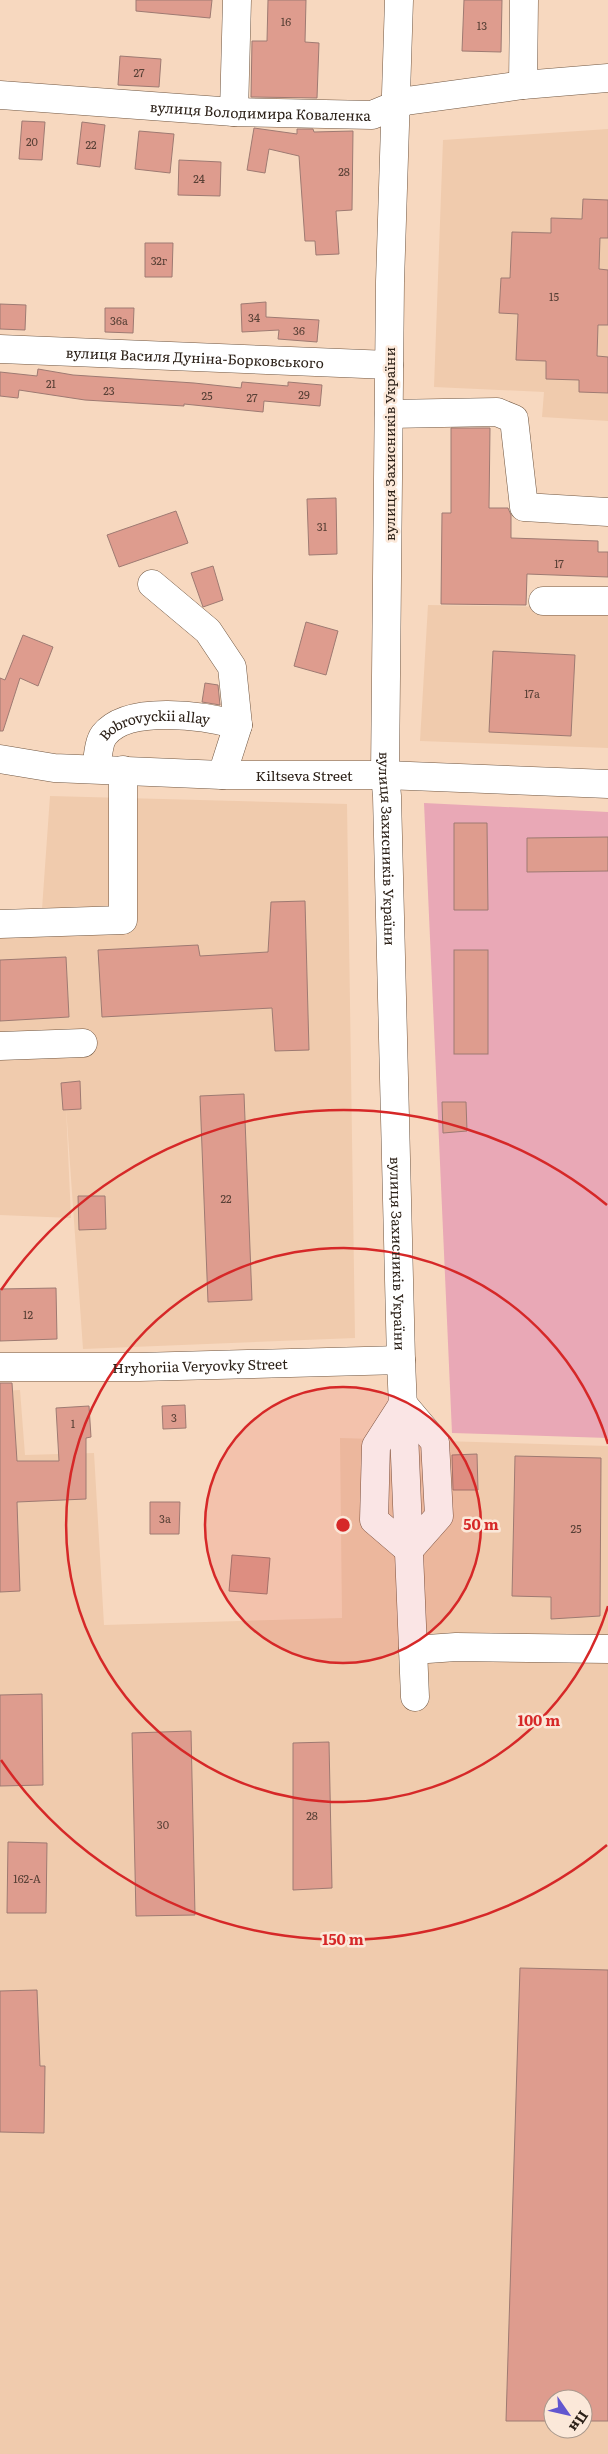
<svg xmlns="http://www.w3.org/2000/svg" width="608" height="2454" font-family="Literata,serif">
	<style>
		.built { fill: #f0cbad; fill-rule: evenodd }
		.green { fill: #e9a8b6 }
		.building { fill: #de9c8e; stroke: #9e7a72 }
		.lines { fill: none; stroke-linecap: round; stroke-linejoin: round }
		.minor-casing { stroke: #715742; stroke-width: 29 }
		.major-casing { stroke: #715742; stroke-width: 29 }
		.minor { stroke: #fff; stroke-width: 28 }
		.major { stroke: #fff; stroke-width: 28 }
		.ring { fill: none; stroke: #d62828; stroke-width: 2.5 }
		.labels { text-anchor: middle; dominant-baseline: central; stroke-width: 5; stroke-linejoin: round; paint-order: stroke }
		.number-label { font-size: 11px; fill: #584036 }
		.street-label { font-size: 14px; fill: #2c2118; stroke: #fbe8d9 }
		.centre { fill: #d62828; stroke: #fbe8d9; stroke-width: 2.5 }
		.ring-label { font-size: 15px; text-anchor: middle; font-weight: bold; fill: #d62828; stroke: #fbe8d9; stroke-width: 5; stroke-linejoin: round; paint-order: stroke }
	</style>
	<rect width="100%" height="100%" fill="#f7d8bf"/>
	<!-- built -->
	<g class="built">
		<path d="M608,129V421L542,417L544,392L434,387L443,140Z"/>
		<path d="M428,605L608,608V748L420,741Z"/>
		<path d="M50,796L347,804L355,1338L83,1349L66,1107L71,1218L0,1215V910L42,909Z"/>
		<path d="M20,1390L25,1455L94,1453L104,1625L342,1618L340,1438L608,1446V2454H0V1391ZM553,2399H583V2429H553Z"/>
	</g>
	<!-- green -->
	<path class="green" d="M424,803L608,812V1438L452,1433Z"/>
	<!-- building -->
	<g class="building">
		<path d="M136,0H212L210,18L136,11Z"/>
		<path d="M268,0H306L305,42L319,43L317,98L251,97L252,41H267Z"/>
		<path d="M464,0H502L501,52L462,51Z"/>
		<path d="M120,56L161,59L159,87L118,85Z"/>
		<path d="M22,121L45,122L42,160L19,159Z"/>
		<path d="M82,122L105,125L100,167L77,164Z"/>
		<path d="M254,128L297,134V129H313L314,132L353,131L352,210L336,211L339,254L316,255L315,241H305L299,156L269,149L265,173L247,170Z"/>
		<path d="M139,131L174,134L170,173L135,169Z"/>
		<path d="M179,160L221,162L220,196L178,195Z"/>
		<path d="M583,199L608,200V238H600L599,269L608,270V325H598L597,356L608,357V393L579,392V380L546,379V361L516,360L518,314L499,313L501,278H510L512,232L551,233V218L582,219Z"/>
		<path d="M145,243H173L172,277H145Z"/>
		<path d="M266,302V317L319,320L317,342L278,339L279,330L242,332L241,304Z"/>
		<path d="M0,304L26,305L25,330L0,329Z"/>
		<path d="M105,308H134L133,333L105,332Z"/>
		<path d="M38,369L73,375L194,383L241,388L242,382L288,386V382L322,385L320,406L264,401L263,412L184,404V406L85,400L19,390L18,398L0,396V372L37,376Z"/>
		<path d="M451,428H490L489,508H508L511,515V538L598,541V552H608V577L527,574L526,605L441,604L442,513H451Z"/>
		<path d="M336,498L337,554L309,555L307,499Z"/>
		<path d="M176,511L188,543L119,567L107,535Z"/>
		<path d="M213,566L223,600L203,607L191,573Z"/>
		<path d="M306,622L338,631L326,675L294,666Z"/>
		<path d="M23,635L53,647L38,686L20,678L3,731H0V678L5,680Z"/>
		<path d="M493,651L575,655L571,736L489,732Z"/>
		<path d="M205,683L218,685L220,705L202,702Z"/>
		<path d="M454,823H487L488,910H454Z"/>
		<path d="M608,837V871L527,872V838Z"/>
		<path d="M305,901L309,1050L275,1051L272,1008L102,1017L98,950L198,945L200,956L268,952L271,902Z"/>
		<rect x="454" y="950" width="34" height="104"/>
		<path d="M66,957L69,1017L0,1021V960Z"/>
		<path d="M80,1081L81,1109L63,1110L61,1083Z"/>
		<path d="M244,1094L252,1300L208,1302L200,1096Z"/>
		<path d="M442,1102H466L467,1131L443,1133Z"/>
		<path d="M78,1196H105L106,1229L79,1230Z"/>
		<path d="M56,1288L57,1339L0,1341V1289Z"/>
		<path d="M0,1383H12L17,1461H59L56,1408L89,1406L91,1437L86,1438V1499L17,1502L20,1591L0,1592Z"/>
		<path d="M185,1405L186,1428L163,1429L162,1406Z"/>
		<path d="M477,1454L478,1490H453L452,1455Z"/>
		<path d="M515,1456L601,1458L600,1616L551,1619V1597L512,1596Z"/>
		<path d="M150,1502H180L179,1534H150Z"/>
		<path d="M232,1555L270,1558L267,1594L229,1591Z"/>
		<path d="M42,1694L43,1785L0,1786V1695Z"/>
		<path d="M191,1731L195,1915L136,1916L132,1733Z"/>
		<path d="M329,1742L332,1888L293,1890V1743Z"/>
		<path d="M8,1842L47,1843L46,1913H7Z"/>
		<path d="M520,1968L608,1970V2421H583V2399H553V2421H506Z"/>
		<path d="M37,1990L40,2066H45L44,2133L0,2132V1991Z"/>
	</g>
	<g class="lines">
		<defs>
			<g id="minor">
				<path id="s1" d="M399,0L390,282L385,775L387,796L401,1360L415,1697"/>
				<path d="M523,85L524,0"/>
				<path id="s2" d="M0,95L234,112L372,115L406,101L523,85L608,78"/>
				<path d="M234,112L237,0"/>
				<path id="s3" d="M0,349L389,365"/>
				<path d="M389,414L497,412L514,419L524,507L608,512"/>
				<path d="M152,584L208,631L232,667L238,725L222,775"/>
				<path d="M543,601H608"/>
				<path id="s4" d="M96,768C98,759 98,743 104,735C128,704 206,716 238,725"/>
				<path d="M0,924L123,920V770"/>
				<path d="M0,1046L83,1043"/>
				<path id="s5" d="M0,1367H139L401,1360"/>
				<path d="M403,1404L435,1442L439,1516L409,1550L374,1520L376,1446Z"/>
				<path d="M413,1650L456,1647L608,1649"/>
			</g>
			<g id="major">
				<path id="s6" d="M0,759L54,768L222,775H385L608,784"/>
			</g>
		</defs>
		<!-- minor casing -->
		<use href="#minor" class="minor-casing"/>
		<!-- major casing -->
		<use href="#major" class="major-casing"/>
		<!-- minor -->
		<use href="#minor" class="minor"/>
		<!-- major -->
		<use href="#major" class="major"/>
	</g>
	<!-- distance rings -->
	<circle cx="343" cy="1525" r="138" fill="#d62828" fill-opacity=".12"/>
	<g class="ring">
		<circle cx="343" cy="1525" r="138"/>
		<path d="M608 1606A277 277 0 1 1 608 1444"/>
		<path d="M607 1845A415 415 0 0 1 1 1760M1 1290A415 415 0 0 1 607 1205"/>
	</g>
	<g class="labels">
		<!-- number labels -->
		<g class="number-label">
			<text x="286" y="21">16</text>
			<text x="482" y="25">13</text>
			<text x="139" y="72">27</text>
			<text x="32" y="141">20</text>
			<text x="91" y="144">22</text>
			<text x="344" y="171">28</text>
			<text x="199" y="178">24</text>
			<text x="159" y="260">32г</text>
			<text x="554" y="296">15</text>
			<text x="254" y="317">34</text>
			<text x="119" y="320">36а</text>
			<text x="299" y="330">36</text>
			<text x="51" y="383">21</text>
			<text x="109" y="390">23</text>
			<text x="304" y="394">29</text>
			<text x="207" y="395">25</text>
			<text x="252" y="397">27</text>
			<text x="322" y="526">31</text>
			<text x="559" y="563">17</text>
			<text x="532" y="693">17а</text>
			<text x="226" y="1198">22</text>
			<text x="28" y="1314">12</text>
			<text x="174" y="1417">3</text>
			<text x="73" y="1423">1</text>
			<text x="165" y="1518">3а</text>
			<text x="576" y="1528">25</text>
			<text x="312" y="1815">28</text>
			<text x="163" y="1824">30</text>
			<text x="27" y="1878">162-А</text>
		</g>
		<!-- street labels -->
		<g class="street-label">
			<text stroke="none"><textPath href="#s2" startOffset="261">вулиця Володимира Коваленка</textPath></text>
			<text stroke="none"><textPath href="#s3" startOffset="195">вулиця Василя Дуніна-Борковського</textPath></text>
			<text transform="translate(389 444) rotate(-90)">вулиця Захисників України</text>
			<text stroke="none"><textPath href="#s4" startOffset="88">Bobrovyckii allay</textPath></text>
			<text stroke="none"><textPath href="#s6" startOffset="305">Kiltseva Street</textPath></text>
			<text stroke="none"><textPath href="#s1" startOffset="849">вулиця Захисників України</textPath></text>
			<text stroke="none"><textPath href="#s1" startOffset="1254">вулиця Захисників України</textPath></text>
			<text stroke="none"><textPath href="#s5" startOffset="200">Hryhoriia Veryovky Street</textPath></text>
		</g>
	</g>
	<circle cx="343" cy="1525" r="8" class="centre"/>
	<g class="ring-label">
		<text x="481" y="1530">50 m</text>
		<text x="539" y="1726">100 m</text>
		<text x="343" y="1945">150 m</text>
	</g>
	<!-- north arrow -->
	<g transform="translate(568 2414) rotate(124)"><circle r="24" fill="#fbe8d9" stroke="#a8988c"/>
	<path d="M0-4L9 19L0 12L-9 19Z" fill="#6256cf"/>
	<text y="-8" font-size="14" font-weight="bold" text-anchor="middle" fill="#2c2118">Пн</text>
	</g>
</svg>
